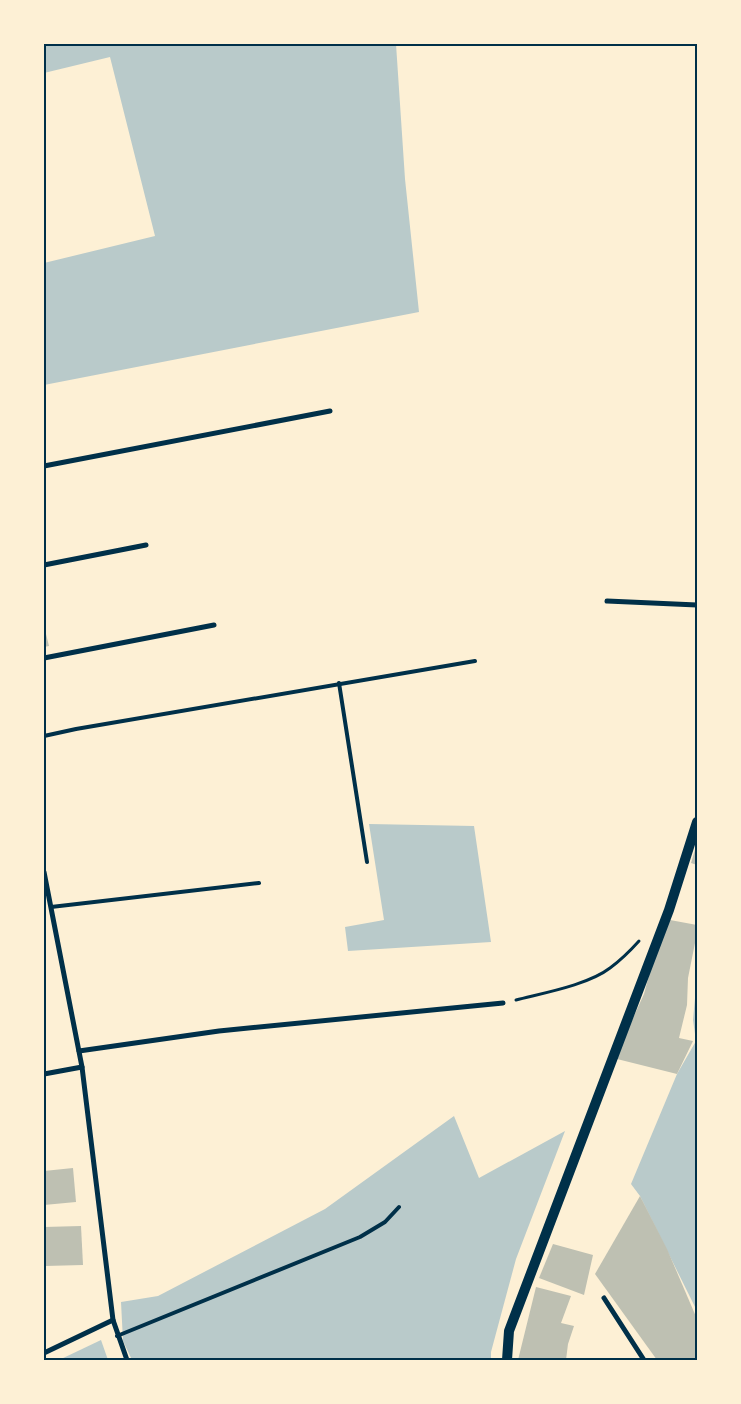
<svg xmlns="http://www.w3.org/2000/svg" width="741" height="1404" font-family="Rubik,sans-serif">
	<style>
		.green { fill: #b9caca }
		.building { fill: #bec0b2 }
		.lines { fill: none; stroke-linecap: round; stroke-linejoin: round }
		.path { stroke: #003049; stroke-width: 3 }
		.service { stroke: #003049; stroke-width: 4 }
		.minor { stroke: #003049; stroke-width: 5 }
		.secondary { stroke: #003049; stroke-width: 10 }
		.neatline { fill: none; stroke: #003049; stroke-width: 2 }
	</style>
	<rect width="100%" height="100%" fill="#fdf0d5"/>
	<!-- green -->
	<g class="green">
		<path d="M44,44H396L405,179L419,312L44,385V263L155,236L110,57L44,73Z"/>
		<path d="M369,824L474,826L491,942L348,951L345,927L384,920Z"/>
		<path d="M697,976V1311L640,1196L631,1184L677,1074L696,1041L693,1020Z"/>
		<path d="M454,1116L479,1178L565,1131L516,1259L491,1352V1360H132L123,1341L121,1302L158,1296L325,1209Z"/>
		<path d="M101,1340L108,1360H59Z"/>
	</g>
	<!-- building -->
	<g class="building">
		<path d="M44,626L49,646L44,647Z"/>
		<path d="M697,843V865L691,863Z"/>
		<path d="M670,920L697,925V933L688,978L687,1005L679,1038L693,1041L677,1074L617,1059L629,1027L644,994L651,968Z"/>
		<path d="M73,1168L76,1202L44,1205V1171Z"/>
		<path d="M640,1196L667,1249L697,1319V1360H657L595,1274Z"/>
		<path d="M81,1226L83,1265L45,1266L44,1227Z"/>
		<path d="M553,1244L593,1255L584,1295L539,1278Z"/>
		<path d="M536,1287L571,1296L561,1323L574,1326L568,1344L566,1360H518Z"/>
	</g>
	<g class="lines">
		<!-- path -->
		<path class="path" d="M516,1000C543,993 588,985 610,968C621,960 630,951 639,941"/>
		<!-- service -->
		<g class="service">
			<path d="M339,683L367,862"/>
			<path d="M44,736L76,729L475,661"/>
			<path d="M51,907L259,883"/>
			<path d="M117,1336L360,1237L385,1222L399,1207"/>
		</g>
		<!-- minor -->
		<g class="minor">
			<path d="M44,466L330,411"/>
			<path d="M44,565L146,545"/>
			<path d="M607,601L697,605"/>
			<path d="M44,658L214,625"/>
			<path d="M44,872L82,1067L113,1320L127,1360"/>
			<path d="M79,1051L219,1031L503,1003"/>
			<path d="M44,1074L82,1067"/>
			<path d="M604,1298L644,1360"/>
			<path d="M44,1353L113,1320"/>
		</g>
		<!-- secondary -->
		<path class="secondary" d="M507,1360L509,1331L669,910L697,822"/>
	</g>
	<!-- border -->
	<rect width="741" height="1404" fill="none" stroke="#fdf0d5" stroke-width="90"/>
	<rect x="45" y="45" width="651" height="1314" class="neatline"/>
</svg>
